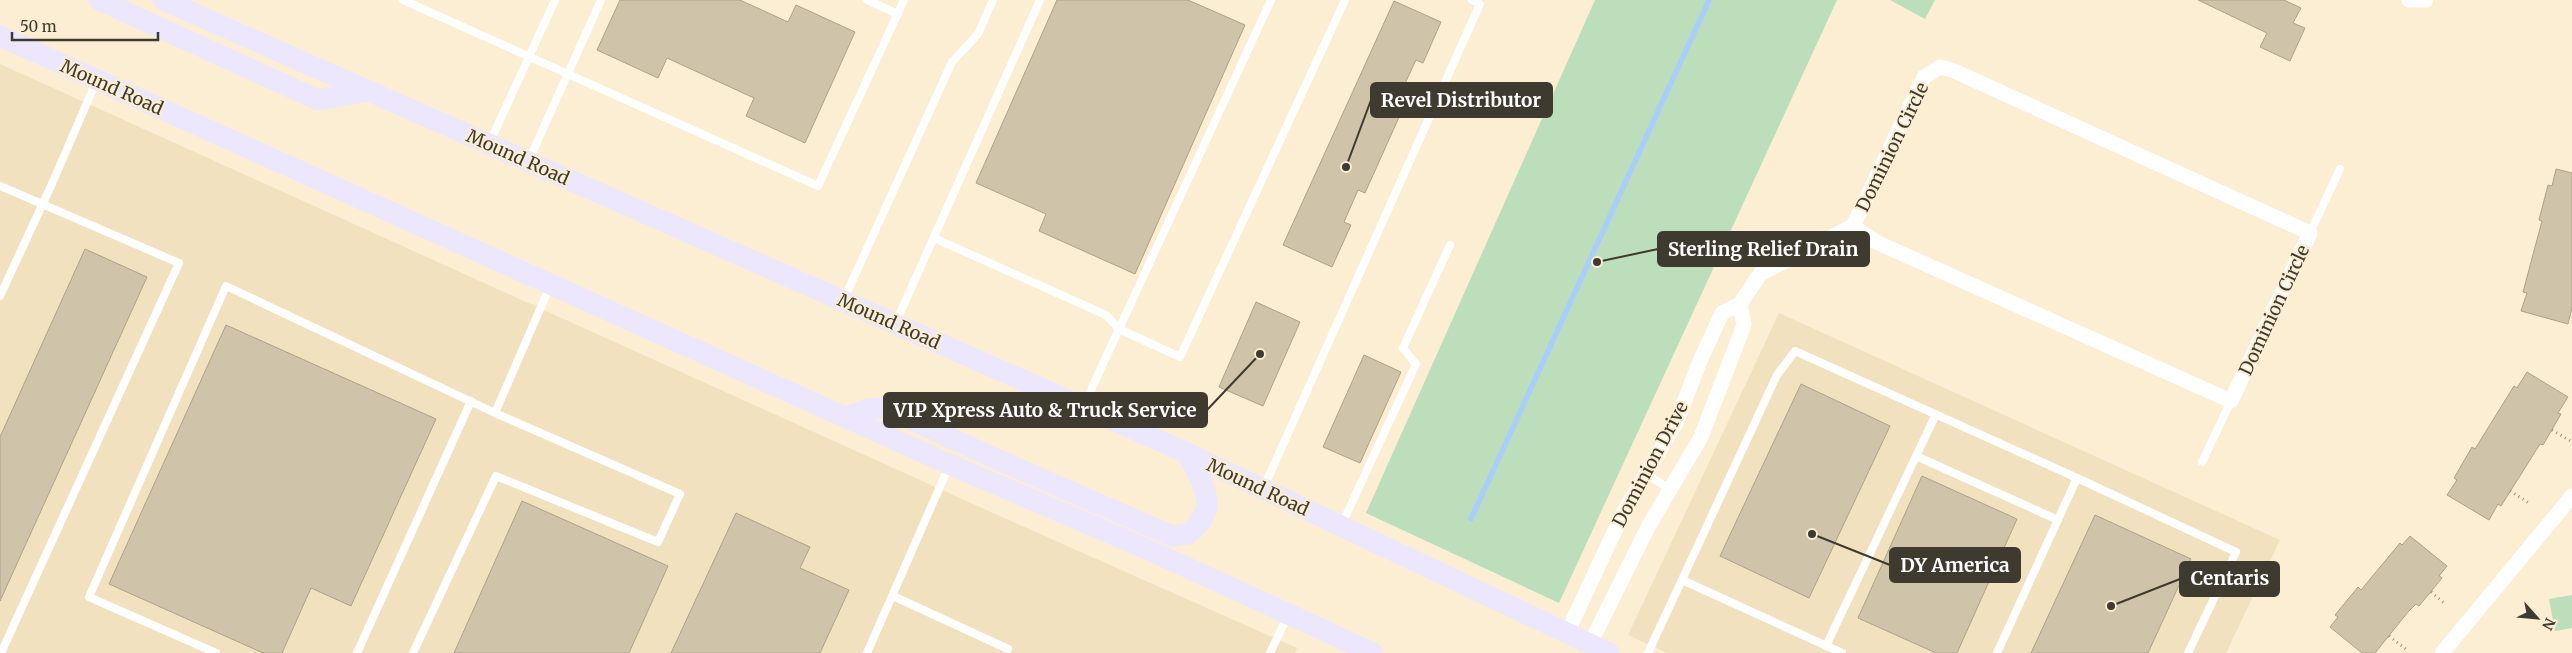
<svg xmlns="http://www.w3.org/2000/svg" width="2572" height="653" font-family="Merriweather,serif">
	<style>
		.built { fill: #f1e1bf }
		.green { fill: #bddebb }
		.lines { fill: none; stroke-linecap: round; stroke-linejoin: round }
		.stream { stroke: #abcdfb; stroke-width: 5.5 }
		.building { fill: #cfc3a9; stroke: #ada188 }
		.path { stroke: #988f7d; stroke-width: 3; stroke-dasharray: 1 4; stroke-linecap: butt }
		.lane { stroke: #fff; stroke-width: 8 }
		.street { stroke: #fff; stroke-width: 15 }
		.secondary { stroke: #ede7fe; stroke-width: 21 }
		.labels { text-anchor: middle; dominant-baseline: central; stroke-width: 4; stroke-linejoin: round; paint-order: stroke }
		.street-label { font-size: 18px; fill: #3f3a2f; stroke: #fbeed3 }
		.leader { fill: none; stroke: #3f3a2f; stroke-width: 2 }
		.callout-dot { fill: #3f3a2f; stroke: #fbeed3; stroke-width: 2 }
		.callout { fill: #3f3a2f; stroke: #3f3a2f; stroke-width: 2 }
		.callout-label { font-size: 19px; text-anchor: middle; font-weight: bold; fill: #fff }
	</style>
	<rect width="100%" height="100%" fill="#fbeed3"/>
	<!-- built -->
	<g class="built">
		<path d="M0,64L984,509L1297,648L1295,653H0Z"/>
		<path d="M1779,313L2280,540L2226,653H1667L1628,635Z"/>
	</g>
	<!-- green -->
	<g class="green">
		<path d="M1595,0H1837L1559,603L1366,513Z"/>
		<path d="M1890,0H1935L1925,19Z"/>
		<path d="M2572,595V628L2555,631L2549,599Z"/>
	</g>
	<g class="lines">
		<!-- stream -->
		<path class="stream" d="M1471,519L1709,0"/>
	</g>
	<!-- building -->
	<g class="building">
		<path d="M620,0H740L788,22L796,5L855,32L805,143L746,116L754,98L667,58L658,78L597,50Z"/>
		<path d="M1057,0H1188L1245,25L1135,274L1039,231L1046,214L976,183Z"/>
		<path d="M2198,0H2284L2301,8L2293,23L2305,28L2290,61L2260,47L2267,33Z"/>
		<path d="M1394,1L1441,22L1423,63L1416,60L1401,92L1409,95L1365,193L1358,190L1344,222L1351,225L1332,267L1283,245Z"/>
		<path d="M2556,169L2572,173V308L2568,324L2521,311L2527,293L2523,292L2542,221L2539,220L2548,185L2552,186Z"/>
		<path d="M85,249L147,277L0,601V437Z"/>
		<path d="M1256,302L1300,322L1263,406L1219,387Z"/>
		<path d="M226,325L436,419L351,606L311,588L282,653H263L109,584Z"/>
		<path d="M1364,355L1401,372L1360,463L1323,447Z"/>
		<path d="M2527,372L2568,397L2558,413L2561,414L2543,445L2540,444L2501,506L2498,504L2489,520L2447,495L2457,480L2454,478L2472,447L2475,449L2514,386L2517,388Z"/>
		<path d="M1801,384L1890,426L1809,598L1720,556Z"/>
		<path d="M1922,476L2017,519L1957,653H1936L1858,618Z"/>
		<path d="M522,501L668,566L629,653H454Z"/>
		<path d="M736,513L810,547L800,568L849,590L820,653H671Z"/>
		<path d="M2095,515L2191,559L2148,653H2031Z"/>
		<path d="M2410,536L2447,566L2439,576L2442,578L2419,606L2416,604L2408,612L2375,653H2362L2330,627L2338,617L2335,615L2358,587L2361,590L2400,543L2402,545Z"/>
	</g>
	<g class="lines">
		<!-- path -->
		<g class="path">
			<path d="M2552,430L2572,442"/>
			<path d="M2510,491L2529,503"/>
			<path d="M2431,592L2445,604"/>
			<path d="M2389,636L2407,650"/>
		</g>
		<!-- lane -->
		<g class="lane">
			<path d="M403,0L818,186L904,0"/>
			<path d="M867,0L898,14"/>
			<path d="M489,144L555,0"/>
			<path d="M529,160L601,0"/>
			<path d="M0,186L179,263L1,653"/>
			<path d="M2310,233L2340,169"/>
			<path d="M934,238L1106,315L1119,329L1271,0"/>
			<path d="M0,296L51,186L96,82"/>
			<path d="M844,299L952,62L978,34L993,0"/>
			<path d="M896,322L1040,0"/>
			<path d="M1084,405L1119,329L1180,357L1345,0"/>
			<path d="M1916,456L2058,520"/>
			<path d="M2202,462L2231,401"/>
			<path d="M1646,474L1670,489"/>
			<path d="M1264,487L1480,4L1472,0"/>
			<path d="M1342,524L1416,364L1403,348L1450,245"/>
			<path d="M1682,580L1842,653"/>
			<path d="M893,596L1008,649"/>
			<path d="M1826,646L1936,414"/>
			<path d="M216,653L89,597L226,286L495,413"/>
			<path d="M357,653L471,401"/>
			<path d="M413,653L496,476L658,542L680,494L495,413L550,286"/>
			<path d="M867,653L949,466"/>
			<path d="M1270,653L1288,615"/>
			<path d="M1648,653L1777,375L1795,351L2077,478"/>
			<path d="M1997,653L2077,478L2236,552L2188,653"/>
		</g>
		<!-- street -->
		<g class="street">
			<path d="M2409,0H2426"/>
			<path d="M1940,67L1952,70L2310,233L2231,401L1876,242L1853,226L1924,77Z"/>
			<path d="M1740,304L1760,274L1853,226"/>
			<path d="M1567,633L1624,511L1676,423L1700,361L1722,313L1740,304L1744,325L1701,437L1648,527L1590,644"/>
			<path d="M2442,653L2572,496"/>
		</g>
		<!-- secondary -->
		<g class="secondary">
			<path d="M99,0L318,100L368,91"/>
			<path d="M163,0L1187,453L1609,653"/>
			<path d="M0,36L951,465L1149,550L1373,653"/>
			<path d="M846,417L868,409L887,408L987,455L1172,536L1188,534C1222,507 1203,485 1187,453"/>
		</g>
	</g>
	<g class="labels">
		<!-- street labels -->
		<g class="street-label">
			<text transform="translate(112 87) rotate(24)">Mound Road</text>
			<text transform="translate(1892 147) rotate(-64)">Dominion Circle</text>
			<text transform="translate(518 157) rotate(24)">Mound Road</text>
			<text transform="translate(2274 310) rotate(-65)">Dominion Circle</text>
			<text transform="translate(889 321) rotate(24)">Mound Road</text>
			<text transform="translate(1650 464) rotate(-62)">Dominion Drive</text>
			<text transform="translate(1258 487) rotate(25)">Mound Road</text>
		</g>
	</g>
	<!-- callouts -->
	<path class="leader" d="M1346 167L1371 100M1597 262L1658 249M1260 354L1207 410M1812 534L1890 565M2111 606L2180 579"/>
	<g class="callout-dot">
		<circle cx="1346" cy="167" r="5"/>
		<circle cx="1597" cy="262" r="5"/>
		<circle cx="1260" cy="354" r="5"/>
		<circle cx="1812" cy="534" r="5"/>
		<circle cx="2111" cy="606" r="5"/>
	</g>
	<g class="callout">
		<rect x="1371" y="83" width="181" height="34" rx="5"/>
		<rect x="1658" y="232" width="211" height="34" rx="5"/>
		<rect x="884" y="393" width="323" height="34" rx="5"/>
		<rect x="1890" y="548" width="130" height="34" rx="5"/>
		<rect x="2180" y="562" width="99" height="34" rx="5"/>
	</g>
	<g class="callout-label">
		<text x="1461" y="107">Revel Distributor</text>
		<text x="1763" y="256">Sterling Relief Drain</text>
		<text x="1045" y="417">VIP Xpress Auto &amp; Truck Service</text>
		<text x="1955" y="572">DY America</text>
		<text x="2230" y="585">Centaris</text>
	</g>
	<!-- north arrow -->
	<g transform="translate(2537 618) rotate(117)" stroke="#fbeed3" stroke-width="4" paint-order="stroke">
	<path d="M0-4L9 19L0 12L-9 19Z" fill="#3f3a2f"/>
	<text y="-8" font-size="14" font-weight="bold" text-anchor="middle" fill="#3f3a2f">N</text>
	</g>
	<!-- scale -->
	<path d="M12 32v8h146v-8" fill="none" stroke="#3f3a2f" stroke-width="2.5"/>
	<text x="20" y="32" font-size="15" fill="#3f3a2f" stroke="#fbeed3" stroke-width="4" paint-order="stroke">50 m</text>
</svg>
